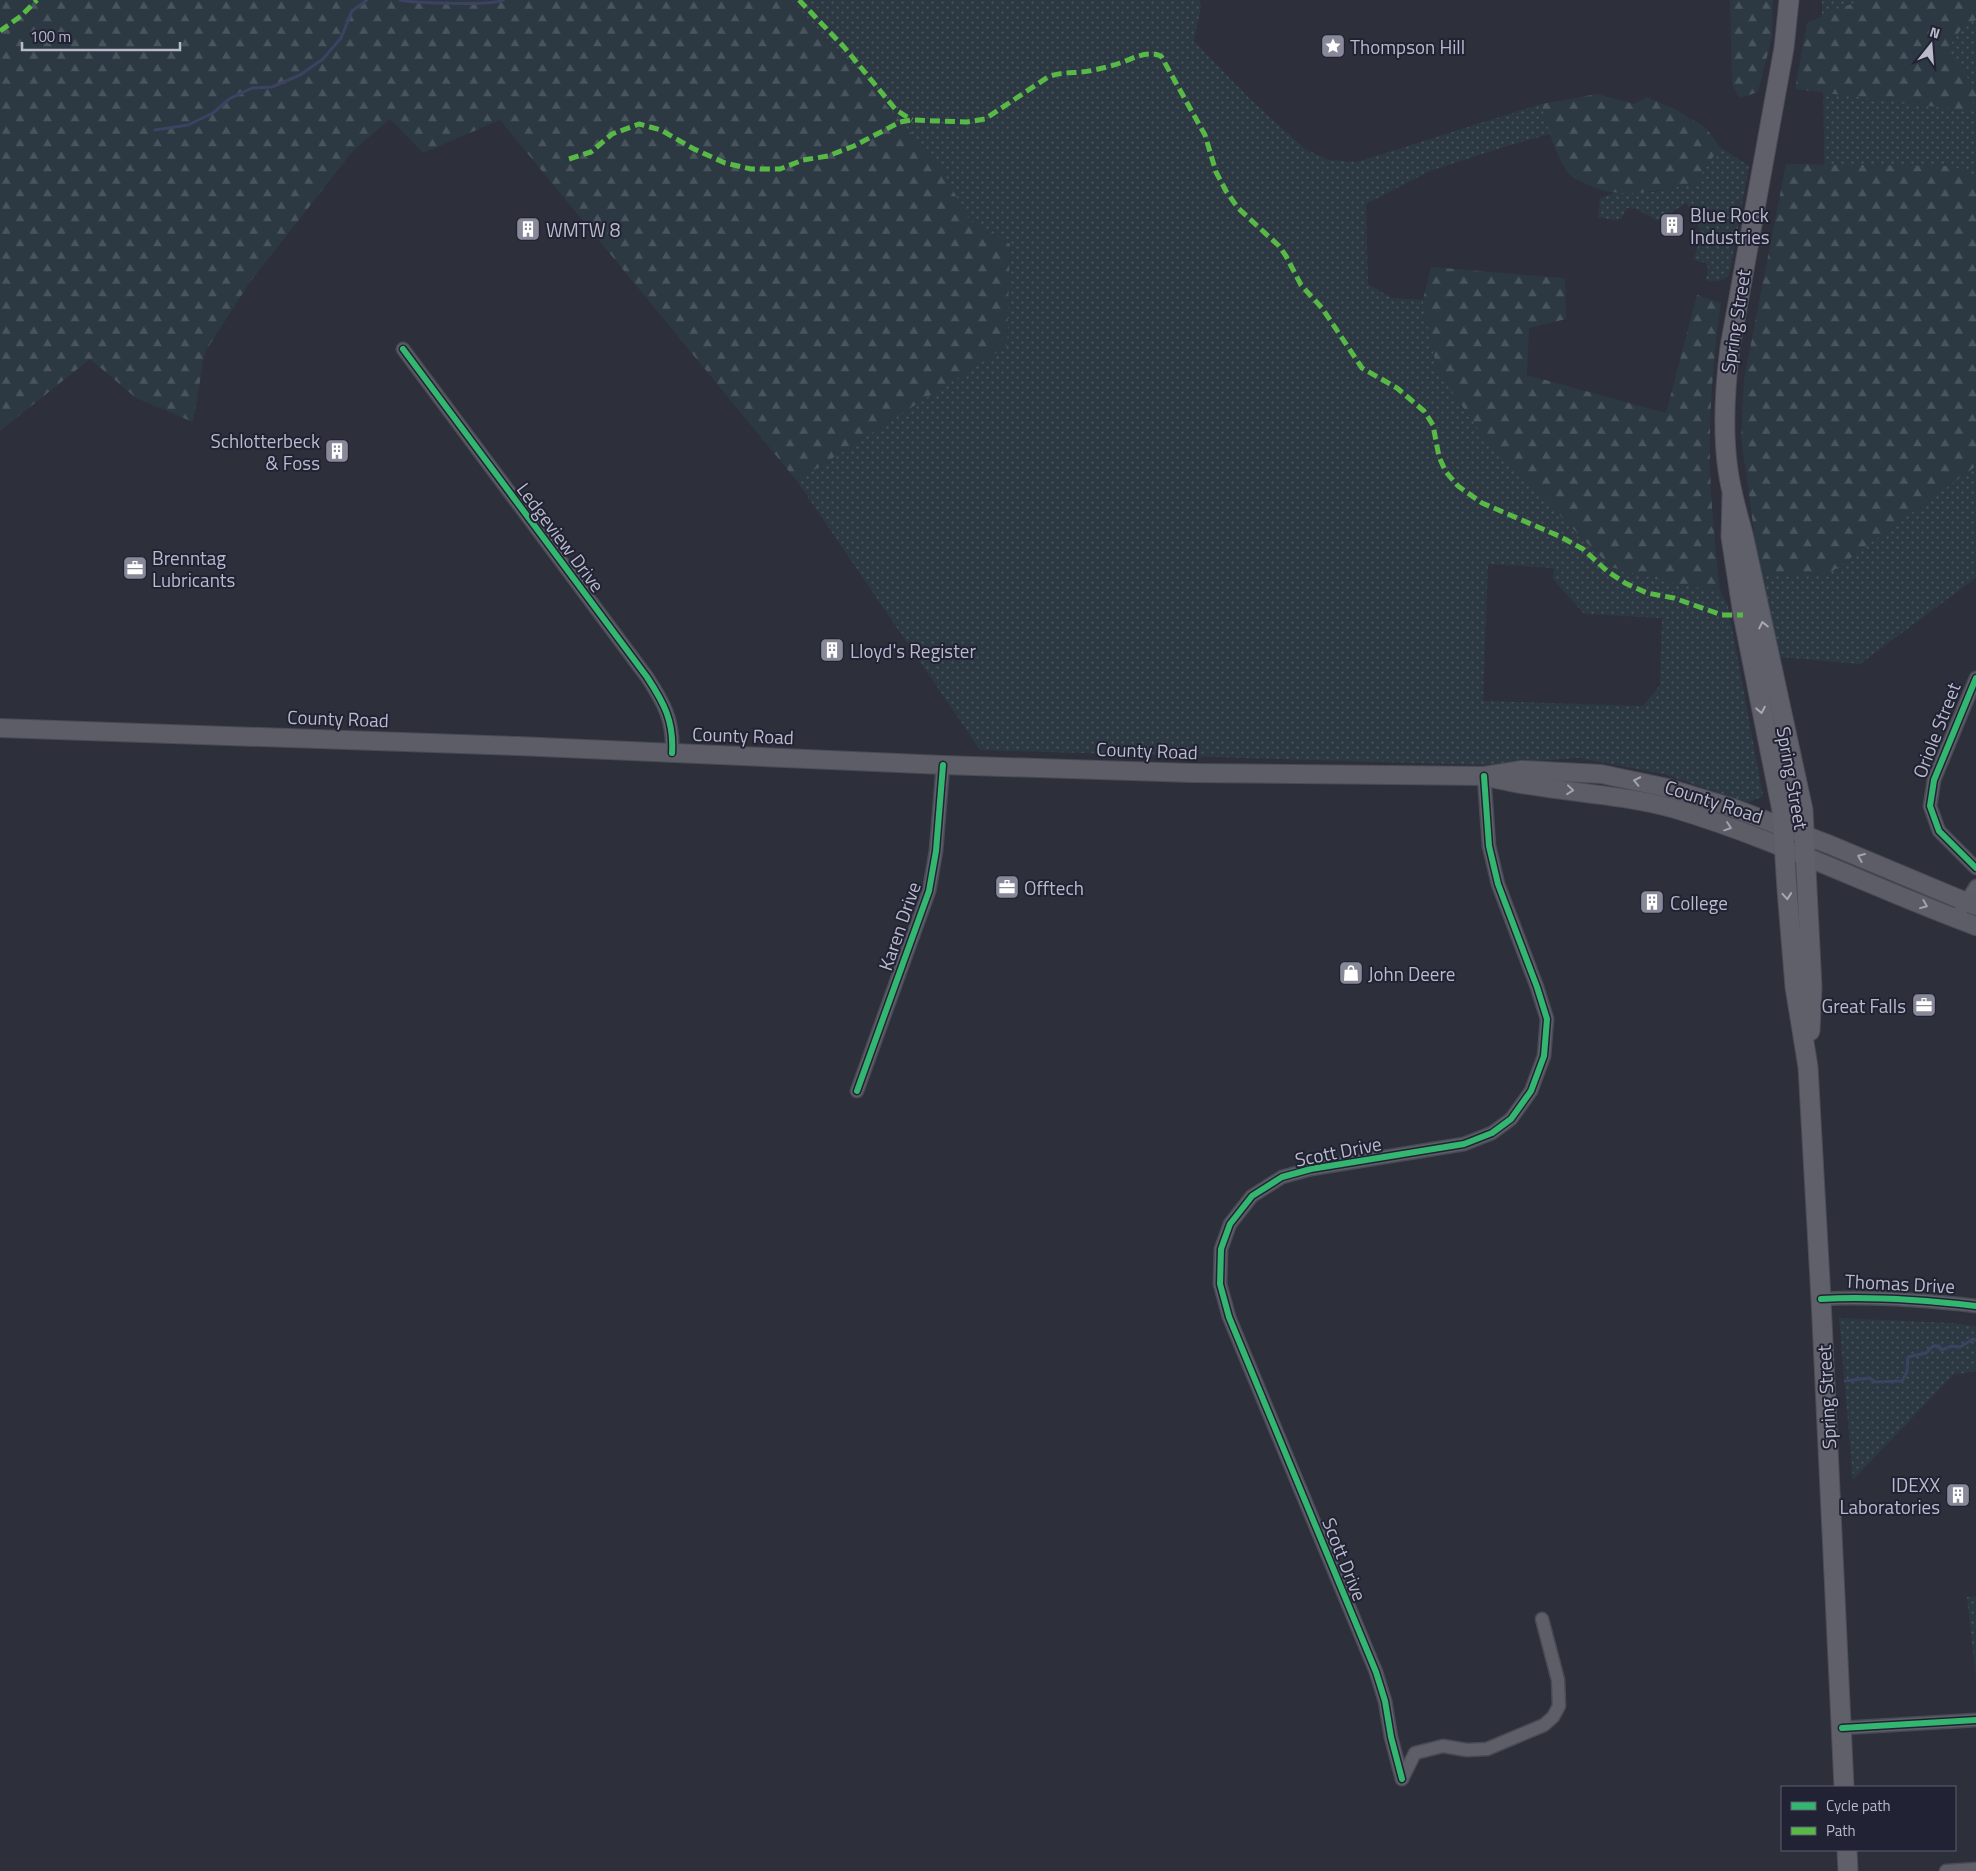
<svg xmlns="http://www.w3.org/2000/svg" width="1976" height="1871" font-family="'Titillium Web',sans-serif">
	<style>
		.grass { fill: url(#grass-dots); fill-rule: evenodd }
		.forest { fill: url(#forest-firs) }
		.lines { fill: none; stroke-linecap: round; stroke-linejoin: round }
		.stream { stroke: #3d4263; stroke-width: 3 }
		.minor-casing { stroke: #494b53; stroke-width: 15 }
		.secondary-casing { stroke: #494b53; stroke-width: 20 }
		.primary-casing { stroke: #4b4c57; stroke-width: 21 }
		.minor { stroke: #5e5e68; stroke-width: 12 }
		.secondary { stroke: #5c5d66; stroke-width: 18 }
		.primary { stroke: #5f606a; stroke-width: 19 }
		.quiet { stroke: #58b947; stroke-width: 5; stroke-dasharray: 10 5; stroke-linecap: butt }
		.cycleway-casing { stroke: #212335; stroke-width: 9 }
		.cycleway { stroke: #33b770; stroke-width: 6 }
		.oneway { stroke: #a7a8b7 }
		.oneway2 { stroke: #a2a3b1 }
		.labels { text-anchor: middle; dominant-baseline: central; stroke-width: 4; stroke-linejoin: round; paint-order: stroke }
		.poi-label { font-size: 19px; fill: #b9baca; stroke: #212335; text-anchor: start }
		.street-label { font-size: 19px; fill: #b9baca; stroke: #212335 }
	</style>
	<defs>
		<pattern id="grass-dots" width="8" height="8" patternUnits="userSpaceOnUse" patternTransform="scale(1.25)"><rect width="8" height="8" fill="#2d3942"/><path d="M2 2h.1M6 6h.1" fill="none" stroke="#49545c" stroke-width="1.8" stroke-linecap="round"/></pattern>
		<pattern id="forest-firs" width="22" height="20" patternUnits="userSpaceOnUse" patternTransform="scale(1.25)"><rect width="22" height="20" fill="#2d3942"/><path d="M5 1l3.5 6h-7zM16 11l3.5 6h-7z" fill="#49545c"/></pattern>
	</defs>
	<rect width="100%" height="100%" fill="#2d2f3a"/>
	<!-- grass -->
	<g class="grass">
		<path d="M791,0H1200L1201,7L1194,41L1250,99L1305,149L1329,160L1357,162L1541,104L1550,134L1504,147L1430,171L1366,204L1368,284L1392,298L1423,300L1437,371L1490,445L1611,567L1671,583L1720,591L1728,606L1763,796L1747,803L1664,774L1579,758L1484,765L980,750L797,481L1007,346L1010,244L969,220L939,164ZM1488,564L1554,568L1553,579L1584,614L1662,618L1660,685L1643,706L1483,701Z"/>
		<path d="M1822,0H1976V578L1860,664L1780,657L1760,575L1830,573Z"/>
		<path d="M1720,147L1749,166L1729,275C1723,282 1715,282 1706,280L1708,268L1706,263L1693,260C1704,234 1701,225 1686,203L1658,221L1637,209L1627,208L1621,219L1612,220L1598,217L1600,198L1615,193L1653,192L1695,183Z"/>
		<path d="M1839,1318L1951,1323L1976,1326V1371L1953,1375L1853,1480Z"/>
		<path d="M1976,1596V1681L1967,1597Z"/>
	</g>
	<!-- forest -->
	<g class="forest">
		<path d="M0,0H791L939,164L969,220L1010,244L1007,346L797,481L500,120L423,153L390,119L353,151L250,282L205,352L193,422L136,398L90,359L0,431Z"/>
		<path d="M1730,0H1773L1772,37L1758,92L1740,98L1732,85Z"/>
		<path d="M1860,0H1976V20L1963,26L1948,49L1976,90V97L1969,111L1795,89L1807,23Z"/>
		<path d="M1597,94L1634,104L1647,97L1675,109L1706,128L1720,147L1695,183C1657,191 1615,202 1580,181C1577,179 1573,177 1570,175C1556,159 1547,124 1541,104Z"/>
		<path d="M1786,164L1954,166L1976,179V466L1830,573L1760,575L1741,437L1744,379Z"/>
		<path d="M1431,267L1565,278L1566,319L1529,328L1527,375L1666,413L1697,295L1721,303C1713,358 1709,413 1710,468C1711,509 1716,550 1720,591L1671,583L1611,567L1490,445L1437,371L1423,300Z"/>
	</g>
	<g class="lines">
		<!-- stream -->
		<g class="stream">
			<path d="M400,0C414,3 493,6 503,0"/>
			<path d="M155,130L188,125L213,113L229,99L252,88L272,87L300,75L323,59L341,38L352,11L367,0"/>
			<path d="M1845,1381L1870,1378L1875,1382L1902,1381L1907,1372L1908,1357L1926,1353L1933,1346H1939L1941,1350L1952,1346L1960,1347L1973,1339L1976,1340"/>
		</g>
		<defs>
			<g id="minor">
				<path d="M403,349L647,677C664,703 674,721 672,753"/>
				<path d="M1976,678L1934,780L1930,806L1939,831L1976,868"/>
				<path d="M1956,918L1976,886"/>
				<path d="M857,1091L929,891L936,851L943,765"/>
				<path d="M1821,1299C1873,1296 1924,1300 1976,1306"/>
				<path d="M1842,1728L1976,1720"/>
				<path d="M1402,1779L1391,1737L1385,1701L1376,1672L1229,1317L1220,1284L1221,1249L1230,1224L1252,1196L1282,1177L1311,1169L1464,1144L1492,1133L1511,1119L1531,1091L1544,1056L1547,1019L1537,987L1498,884L1489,846L1484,776"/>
				<path d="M1402,1779L1415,1753L1443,1746L1467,1750L1487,1749L1544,1725L1553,1717L1559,1706L1558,1680L1542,1619"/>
				<path d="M1946,1871L1976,1869"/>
			</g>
			<g id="secondary">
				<path d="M0,728L518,746L943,765L1192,773L1484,776L1522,770L1601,774L1668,788L1733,808L1828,844L1976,906"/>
				<path d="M1492,778C1552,793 1615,792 1675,809C1779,840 1875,889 1976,926"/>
			</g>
			<g id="primary">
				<path d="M1789,0L1784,48L1730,347C1725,387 1722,429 1728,470C1731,492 1737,513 1743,534L1803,810L1812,987L1810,1031"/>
				<path d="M1732,496L1731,537L1743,615L1782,811L1787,890L1795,987L1808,1067L1821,1299L1844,1787"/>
				<path d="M1847,1850L1848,1871"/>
			</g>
		</defs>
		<!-- minor casing -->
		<use href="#minor" class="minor-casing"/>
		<!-- secondary casing -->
		<use href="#secondary" class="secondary-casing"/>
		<!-- primary casing -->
		<use href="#primary" class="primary-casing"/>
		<!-- minor -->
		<use href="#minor" class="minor"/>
		<!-- secondary -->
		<use href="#secondary" class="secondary"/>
		<!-- primary -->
		<use href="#primary" class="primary"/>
		<!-- quiet -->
		<g class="quiet">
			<path d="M799,0L844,47L896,110L912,120"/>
			<path d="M0,31L21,16L37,0"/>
			<path d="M569,159L591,152L612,134L639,124L661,130L694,149L725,163L751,169H780L803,160L828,156L854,146L900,122L912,120L967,122L985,119L1048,77C1063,71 1078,74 1094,70C1103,68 1112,66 1120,63C1135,58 1146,50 1161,56L1205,135L1216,172L1226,191L1238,208L1279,246L1286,256L1301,285L1322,308L1362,368L1397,388L1424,411L1433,425L1439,457L1446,472L1458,486L1482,503L1559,536L1583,549L1607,571L1625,583L1647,593L1674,598L1722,615H1743"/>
		</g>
		<defs>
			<g id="cycleway">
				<path d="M403,349L647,677C664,703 674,721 672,753"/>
				<path d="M1976,678L1934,780L1930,806L1939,831L1976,868"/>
				<path d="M857,1091L929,891L936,851L943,765"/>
				<path d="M1821,1299C1873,1296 1924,1300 1976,1306"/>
				<path d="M1842,1728L1976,1720"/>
				<path d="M1402,1779L1391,1737L1385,1701L1376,1672L1229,1317L1220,1284L1221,1249L1230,1224L1252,1196L1282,1177L1311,1169L1464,1144L1492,1133L1511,1119L1531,1091L1544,1056L1547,1019L1537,987L1498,884L1489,846L1484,776"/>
			</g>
		</defs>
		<!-- cycleway casing -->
		<use href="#cycleway" class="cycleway-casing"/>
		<!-- cycleway -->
		<use href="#cycleway" class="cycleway"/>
	</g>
	<!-- one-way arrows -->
	<defs><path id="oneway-chevron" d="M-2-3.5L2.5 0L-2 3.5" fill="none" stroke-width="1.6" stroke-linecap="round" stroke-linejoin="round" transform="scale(1.25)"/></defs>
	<g class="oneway">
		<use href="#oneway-chevron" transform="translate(1763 625) rotate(-102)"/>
		<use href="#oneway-chevron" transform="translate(1761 710) rotate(79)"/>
		<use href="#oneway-chevron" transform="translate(1787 896) rotate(85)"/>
	</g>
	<g class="oneway2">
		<use href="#oneway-chevron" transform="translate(1637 781) rotate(-168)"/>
		<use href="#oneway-chevron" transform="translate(1570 790) rotate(6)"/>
		<use href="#oneway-chevron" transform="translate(1728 827) rotate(19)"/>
		<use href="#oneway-chevron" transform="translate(1861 857) rotate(-157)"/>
		<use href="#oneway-chevron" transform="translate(1924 905) rotate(22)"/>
	</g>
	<!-- icons -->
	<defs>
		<symbol id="sight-square" viewBox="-11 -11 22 22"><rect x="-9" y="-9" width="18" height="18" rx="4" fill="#888998" stroke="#212335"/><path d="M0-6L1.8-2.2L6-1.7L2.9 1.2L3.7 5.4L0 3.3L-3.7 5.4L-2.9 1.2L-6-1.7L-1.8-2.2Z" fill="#fff"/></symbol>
		<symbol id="building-square" viewBox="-11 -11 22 22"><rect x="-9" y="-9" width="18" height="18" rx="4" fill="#888998" stroke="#212335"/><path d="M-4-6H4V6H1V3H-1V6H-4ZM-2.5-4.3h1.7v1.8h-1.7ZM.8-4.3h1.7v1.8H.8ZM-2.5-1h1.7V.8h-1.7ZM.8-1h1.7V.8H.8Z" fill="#fff"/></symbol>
		<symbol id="office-square" viewBox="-11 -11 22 22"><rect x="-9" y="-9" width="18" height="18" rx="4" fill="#888998" stroke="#212335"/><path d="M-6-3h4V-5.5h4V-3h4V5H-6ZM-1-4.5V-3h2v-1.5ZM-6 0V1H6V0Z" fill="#fff"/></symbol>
		<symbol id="shop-square" viewBox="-11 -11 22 22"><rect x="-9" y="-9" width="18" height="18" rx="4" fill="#888998" stroke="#212335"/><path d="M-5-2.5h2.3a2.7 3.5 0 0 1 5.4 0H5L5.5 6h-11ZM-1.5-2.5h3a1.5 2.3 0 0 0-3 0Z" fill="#fff"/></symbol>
	</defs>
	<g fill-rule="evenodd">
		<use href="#sight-square" x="1319" y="32" width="28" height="28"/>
		<use href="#building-square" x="1658" y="211" width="28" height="28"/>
		<use href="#building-square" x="514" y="215" width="28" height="28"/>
		<use href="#building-square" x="323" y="437" width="28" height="28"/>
		<use href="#office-square" x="121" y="554" width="28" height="28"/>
		<use href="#building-square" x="818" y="636" width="28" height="28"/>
		<use href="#office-square" x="993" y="873" width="28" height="28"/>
		<use href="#building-square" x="1638" y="888" width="28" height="28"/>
		<use href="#shop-square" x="1337" y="959" width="28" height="28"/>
		<use href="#office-square" x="1910" y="991" width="28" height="28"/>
		<use href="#building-square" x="1944" y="1481" width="28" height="28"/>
	</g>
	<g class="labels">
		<!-- poi labels -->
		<g class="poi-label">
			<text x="1350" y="46">Thompson Hill</text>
			<text x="1690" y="214">Blue Rock<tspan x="1690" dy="22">Industries</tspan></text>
			<text x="546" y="229">WMTW 8</text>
			<text x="320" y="440" text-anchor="end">Schlotterbeck<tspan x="320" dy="22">&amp; Foss</tspan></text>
			<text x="152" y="557">Brenntag<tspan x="152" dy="22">Lubricants</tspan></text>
			<text x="850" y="650">Lloyd's Register</text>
			<text x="1024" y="887">Offtech</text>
			<text x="1670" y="902">College</text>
			<text x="1368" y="973">John Deere</text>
			<text x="1906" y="1005" text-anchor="end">Great Falls</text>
			<text x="1940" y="1484" text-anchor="end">IDEXX<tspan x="1940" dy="22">Laboratories</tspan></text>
		</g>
		<!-- street labels -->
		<g class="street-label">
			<text transform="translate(1735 321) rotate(-81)">Spring Street</text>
			<text transform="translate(561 537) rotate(53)">Ledgeview Drive</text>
			<text transform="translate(338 718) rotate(2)">County Road</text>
			<text transform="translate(1936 730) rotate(-69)">Oriole Street</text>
			<text transform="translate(743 735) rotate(2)">County Road</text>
			<text transform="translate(1147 750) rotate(2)">County Road</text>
			<text transform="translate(1793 778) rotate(80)">Spring Street</text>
			<text transform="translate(1714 801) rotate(18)">County Road</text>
			<text transform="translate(899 926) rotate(-71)">Karen Drive</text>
			<text transform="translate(1338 1151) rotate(-11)">Scott Drive</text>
			<text transform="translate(1900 1283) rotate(3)">Thomas Drive</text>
			<text transform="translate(1826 1397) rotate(-93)">Spring Street</text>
			<text transform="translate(1345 1559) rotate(68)">Scott Drive</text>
		</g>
	</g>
	<!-- legend -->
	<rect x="1781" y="1786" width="175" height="65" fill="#212335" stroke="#5e5f71"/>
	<rect x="1791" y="1802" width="25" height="8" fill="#33b770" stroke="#5e5f71"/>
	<text x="1826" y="1811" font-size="15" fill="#b9baca">Cycle path</text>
	<rect x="1791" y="1827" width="25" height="8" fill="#58b947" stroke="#5e5f71"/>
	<text x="1826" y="1836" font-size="15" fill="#b9baca">Path</text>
	<!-- north arrow -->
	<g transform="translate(1931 45) rotate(17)" stroke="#212335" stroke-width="4" paint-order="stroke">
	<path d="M0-4L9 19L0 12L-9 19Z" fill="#b9baca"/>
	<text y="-8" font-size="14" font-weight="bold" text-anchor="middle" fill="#b9baca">N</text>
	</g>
	<!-- scale -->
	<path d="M22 42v8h158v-8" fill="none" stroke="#b9baca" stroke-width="2.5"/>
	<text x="30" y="42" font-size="15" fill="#b9baca" stroke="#212335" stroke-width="4" paint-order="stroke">100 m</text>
</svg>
